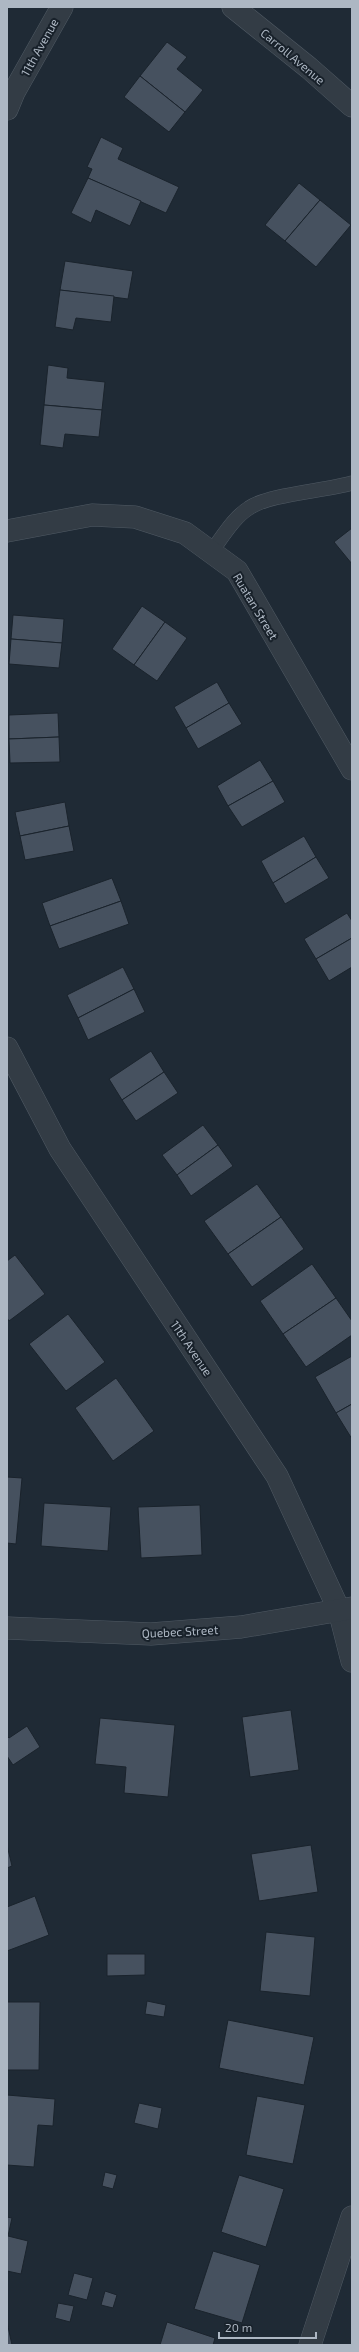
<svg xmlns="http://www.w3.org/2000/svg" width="359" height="2352" font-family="'Exo 2',sans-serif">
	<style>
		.building { fill: #46515f; stroke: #1a232c }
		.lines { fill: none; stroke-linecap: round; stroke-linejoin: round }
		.service-casing { stroke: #505a64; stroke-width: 15 }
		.minor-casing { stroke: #505a64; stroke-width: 23 }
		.tertiary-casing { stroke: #505a64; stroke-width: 23 }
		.service { stroke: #333c45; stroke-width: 14 }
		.minor { stroke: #333c45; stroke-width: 22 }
		.tertiary { stroke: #333c45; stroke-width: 22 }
		.labels { text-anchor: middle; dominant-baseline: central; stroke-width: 4; stroke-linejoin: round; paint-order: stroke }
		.street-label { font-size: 12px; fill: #adb7c3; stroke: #18212a }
	</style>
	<rect width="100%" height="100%" fill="#1f2a35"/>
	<!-- building -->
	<g class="building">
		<path d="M167,42L187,57L177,69L203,90L185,112L140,76Z"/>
		<path d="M140,76L185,112L169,132L124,97Z"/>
		<path d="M101,137L123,148L118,159L179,187L166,213L88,178L92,169L87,167Z"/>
		<path d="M88,178L141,201L130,226L96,210L91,223L71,213Z"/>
		<path d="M299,183L320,200L285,241L265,225Z"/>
		<path d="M320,200L351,225L316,267L285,241Z"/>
		<path d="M65,261L133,271L128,299L60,290Z"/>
		<path d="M60,290L114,296L111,322L76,318L73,330L55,327Z"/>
		<path d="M48,365L68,368L67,378L105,382L102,410L44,405Z"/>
		<path d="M44,405L102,410L99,437L65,434L63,448L40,445Z"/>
		<path d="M352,528V564L334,542Z"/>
		<path d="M142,606L165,622L134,665L112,649Z"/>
		<path d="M13,615L64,619L62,643L11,639Z"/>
		<path d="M165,622L187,638L157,681L134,665Z"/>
		<path d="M11,639L62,643L59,668L9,664Z"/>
		<path d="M217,682L229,703L186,728L174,707Z"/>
		<path d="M229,703L242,724L198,749L186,728Z"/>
		<path d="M58,713L59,737L9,739V715Z"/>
		<path d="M59,737L60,762L10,763L9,739Z"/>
		<path d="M260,760L273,781L228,806L217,786Z"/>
		<path d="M273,781L285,802L242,827L228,806Z"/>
		<path d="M65,802L69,826L20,836L15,812Z"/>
		<path d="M69,826L74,851L25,860L20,836Z"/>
		<path d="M304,836L316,857L273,883L261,861Z"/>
		<path d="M316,857L329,878L285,904L273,883Z"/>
		<path d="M112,878L121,901L50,926L42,903Z"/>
		<path d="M121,901L129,924L59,949L50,926Z"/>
		<path d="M347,913L352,921V938L316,959L304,939Z"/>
		<path d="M352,938V967L329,981L316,959Z"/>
		<path d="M123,967L134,989L78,1018L67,995Z"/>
		<path d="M134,989L145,1012L88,1040L78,1018Z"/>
		<path d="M151,1051L164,1072L122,1100L109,1079Z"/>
		<path d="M164,1072L178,1093L136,1121L122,1100Z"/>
		<path d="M203,1125L218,1145L177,1175L162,1155Z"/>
		<path d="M218,1145L233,1166L191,1196L177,1175Z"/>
		<path d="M257,1184L281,1217L228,1254L204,1221Z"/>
		<path d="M281,1217L304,1249L252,1287L228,1254Z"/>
		<path d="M15,1255L45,1294L9,1321L7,1318V1261Z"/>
		<path d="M312,1264L336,1298L283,1334L260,1301Z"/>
		<path d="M336,1298L352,1321V1335L306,1367L283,1334Z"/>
		<path d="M68,1314L105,1362L66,1391L29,1344Z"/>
		<path d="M352,1356V1404L336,1413L315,1377Z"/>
		<path d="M116,1378L154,1431L113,1461L75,1408Z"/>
		<path d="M352,1404V1439L336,1413Z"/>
		<path d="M7,1477L22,1478L16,1544L7,1543Z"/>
		<path d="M44,1503L111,1507L108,1551L41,1546Z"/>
		<path d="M200,1505L202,1555L141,1558L138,1507Z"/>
		<path d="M291,1710L299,1770L250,1777L242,1717Z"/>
		<path d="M100,1718L175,1725L168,1797L124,1793L126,1767L95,1764Z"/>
		<path d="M27,1726L40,1747L13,1765L7,1756V1736L9,1738Z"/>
		<path d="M7,1845L12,1866L7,1868Z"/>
		<path d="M311,1845L318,1892L259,1901L251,1854Z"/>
		<path d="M35,1896L49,1935L7,1951V1907Z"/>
		<path d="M266,1932L315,1937L310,1996L260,1991Z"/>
		<path d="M107,1954H145V1975L107,1976Z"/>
		<path d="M147,2001L166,2005L164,2017L145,2014Z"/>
		<path d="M7,2002H40L39,2070H7Z"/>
		<path d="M228,2020L314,2037L304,2085L219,2068Z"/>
		<path d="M7,2095L55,2099L53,2126L38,2125L34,2167L7,2165Z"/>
		<path d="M257,2096L305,2105L293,2164L246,2155Z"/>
		<path d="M139,2103L162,2108L158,2129L134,2123Z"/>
		<path d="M105,2172L117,2175L113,2189L102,2186Z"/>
		<path d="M239,2175L284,2189L266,2247L221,2232Z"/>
		<path d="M7,2217L12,2218L8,2236L28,2241L21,2274L7,2271Z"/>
		<path d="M213,2251L260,2265L242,2323L194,2309Z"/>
		<path d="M74,2273L93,2278L87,2300L68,2295Z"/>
		<path d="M105,2291L117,2295L113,2308L101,2305Z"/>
		<path d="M58,2303L74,2306L70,2322L55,2318Z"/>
		<path d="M7,2322L12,2345H7Z"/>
		<path d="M167,2322L215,2338L213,2345H160Z"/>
	</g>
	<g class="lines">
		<defs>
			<path id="service" d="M211,552C222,538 233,518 249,508C269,494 325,491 352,483"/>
			<g id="minor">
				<path d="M7,109L14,92L62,7"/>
				<path d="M7,531L92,515L135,517L185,533L237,571L352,769"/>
				<path d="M7,1048L60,1149L277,1476L339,1610L352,1661"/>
				<path d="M7,1628L151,1634L241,1627L352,1608"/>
				<path d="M310,2345L352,2217"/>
			</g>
			<path id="tertiary" d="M233,7L309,68L352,106"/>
		</defs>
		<!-- service casing -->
		<use href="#service" class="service-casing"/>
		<!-- minor casing -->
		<use href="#minor" class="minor-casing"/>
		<!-- tertiary casing -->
		<use href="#tertiary" class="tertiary-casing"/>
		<!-- service -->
		<use href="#service" class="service"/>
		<!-- minor -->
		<use href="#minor" class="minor"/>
		<!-- tertiary -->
		<use href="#tertiary" class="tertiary"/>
	</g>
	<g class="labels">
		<!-- street labels -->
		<g class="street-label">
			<text transform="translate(39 47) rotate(-61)">11th Avenue</text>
			<text transform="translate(293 56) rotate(40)">Carroll Avenue</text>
			<text transform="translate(256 606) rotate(59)">Ruatan Street</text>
			<text transform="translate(192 1348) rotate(56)">11th Avenue</text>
			<text transform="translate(180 1631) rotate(-3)">Quebec Street</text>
		</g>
	</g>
	<!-- border -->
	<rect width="359" height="2352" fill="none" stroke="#adb7c3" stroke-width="16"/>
	<!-- scale -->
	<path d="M219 2332v6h97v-6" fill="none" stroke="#adb7c3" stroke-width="2"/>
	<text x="225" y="2332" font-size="12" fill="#adb7c3" stroke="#18212a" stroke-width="3" paint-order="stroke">20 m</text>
</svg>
